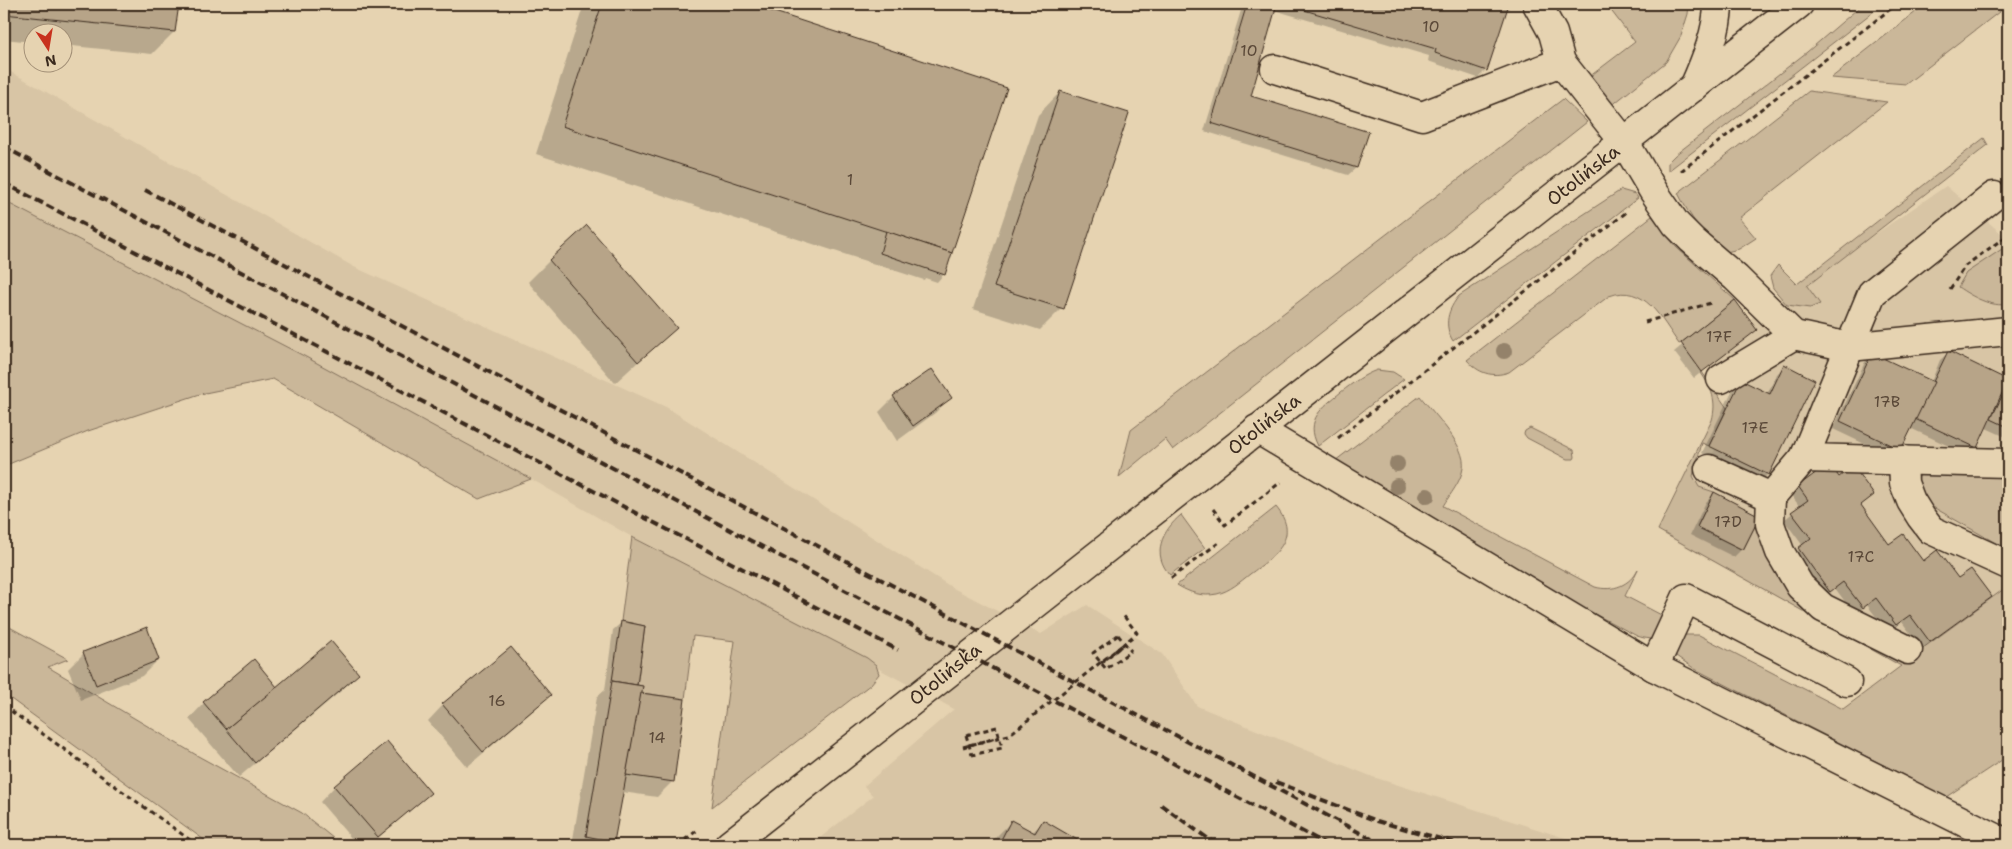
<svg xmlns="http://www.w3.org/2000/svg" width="2012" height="849" font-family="'Shantell Sans',sans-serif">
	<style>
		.built { fill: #d8c5a5 }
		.green { fill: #cab799; stroke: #82705c }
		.shadow { fill: #0003 }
		.building { fill: #b7a488; stroke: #3b2a1e }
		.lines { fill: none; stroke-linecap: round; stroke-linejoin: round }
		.minor-casing { stroke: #3b2a1e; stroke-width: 31 }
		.major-casing { stroke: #3b2a1e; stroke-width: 31 }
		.path { stroke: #3b2a1e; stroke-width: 3; stroke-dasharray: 5 4; stroke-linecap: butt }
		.minor { stroke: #e6d3b1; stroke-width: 28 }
		.major { stroke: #e6d3b1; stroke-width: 28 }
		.rail { stroke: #3b2a1e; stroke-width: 4; stroke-dasharray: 8 4; stroke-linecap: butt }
		.path-bridge { stroke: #3b2a1e; stroke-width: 3; stroke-dasharray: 5 4; stroke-linecap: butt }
		.tree { fill: #94826a }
		.labels { text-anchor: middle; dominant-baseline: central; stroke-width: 4; stroke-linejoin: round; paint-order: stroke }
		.number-label { font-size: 16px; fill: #5a4838 }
		.street-label { font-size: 19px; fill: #3b2a1e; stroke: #e6d3b1 }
	</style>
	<rect width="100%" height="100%" fill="#e6d3b1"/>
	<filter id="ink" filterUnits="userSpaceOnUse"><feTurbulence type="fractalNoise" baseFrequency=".02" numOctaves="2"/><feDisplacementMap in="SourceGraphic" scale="10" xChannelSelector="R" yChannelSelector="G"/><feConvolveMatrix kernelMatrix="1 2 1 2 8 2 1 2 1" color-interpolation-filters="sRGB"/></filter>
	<g filter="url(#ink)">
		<!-- built -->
		<g class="built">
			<path d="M4,68L354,267L666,407L953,588L1041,634L1087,605L1162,654L1197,706L1373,777L1587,845H811L873,796L864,786L954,709L632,537L531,479L4,209Z"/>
			<path d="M1946,186L2008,239V721L1901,666L1663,534L1745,401L1700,353Z"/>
		</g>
		<!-- green -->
		<g class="green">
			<path d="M1606,4H1689L1688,14L1681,36L1666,62L1606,110L1585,80L1635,42Z"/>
			<path d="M1863,4H1883L1668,171V162L1675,155L1807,52Z"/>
			<path d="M1926,4H2008V5L1906,84L1831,78Z"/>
			<path d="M1809,91L1887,102L1739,218L1756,238L1739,249L1726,252C1703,235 1691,219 1678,193Z"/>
			<path d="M1563,99L1587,122L1173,450L1165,439L1119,477L1131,430Z"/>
			<path d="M1984,138L1988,145L1807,286L1820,304L1810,308L1787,305L1773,288L1770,276L1778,265L1797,284Z"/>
			<path d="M1621,190L1635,194L1638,198L1453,341C1443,325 1448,309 1459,296Z"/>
			<path d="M4,201L304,356L531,479L479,499L273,379L200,394L88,431L4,466Z"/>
			<path d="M1652,216L1676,247L1735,300L1681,343L1679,344C1661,319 1645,283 1609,296L1509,372C1492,378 1478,373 1467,360Z"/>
			<path d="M2008,245V304C1992,308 1971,296 1958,287L1966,273Z"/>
			<path d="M1377,370L1393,372L1404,379L1318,446C1304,419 1323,407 1341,392C1353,383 1363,375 1377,370Z"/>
			<path d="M1702,372L1727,408L1709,446L1702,443L1693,476L1699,487L1714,492L1697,527L1743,550L1760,516L1776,568L1908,659L2008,586V756L1946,797L1695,669L1676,656L1674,647L1676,639L1685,635H1699L1843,709L1901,666L1658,530L1712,420C1717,401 1712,389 1701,373Z"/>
			<path d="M1420,396C1433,413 1467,446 1463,468C1461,482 1450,494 1443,506L1595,587C1613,592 1630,585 1638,569L1625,596L1669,619C1658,635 1658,643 1637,636L1358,491L1331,464Z"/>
			<path d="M1530,428L1574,450L1575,457L1574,459H1567L1527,438L1524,434L1525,431Z"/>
			<path d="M1930,473L2008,475V550L1926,503L1917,487L1919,476Z"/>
			<path d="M1276,507C1302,538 1273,557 1250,574C1240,582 1230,591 1217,594C1202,597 1190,593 1177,585Z"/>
			<path d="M1181,515L1205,548L1170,575C1151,554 1162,531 1181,515Z"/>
			<path d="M632,537L867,658L876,665L879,674L871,684L712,807L735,641L693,636L685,699L641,693L642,686L637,685L645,626L621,621Z"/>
			<path d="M4,624L68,659L48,667L198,756L302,813L334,839L331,845H211L4,694Z"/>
		</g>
		<!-- shadow -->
		<g class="shadow">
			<path d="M4,4H178L174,32L152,54L62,45V32H32V42L4,39Z"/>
			<path d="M584,4H746L1006,89L944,274L937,282L925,278L924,280L536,154Z"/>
			<path d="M1243,4H1508L1486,70L1478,78L1428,61L1429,56L1274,10L1249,97L1356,168L1348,175L1204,131Z"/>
			<path d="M1060,92L1062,308L1040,330L973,309L1038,115Z"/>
			<path d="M550,260L675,328L615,383L528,282Z"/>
			<path d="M1734,302L1756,330L1694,378L1674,352Z"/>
			<path d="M1948,353L2006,381L2008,377V438L1986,428L1976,448L1968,455L1910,428L1892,457L1833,429L1865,362L1872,354L1931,382L1940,360Z"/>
			<path d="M1785,366L1768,474L1760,482L1702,453L1733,389L1741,381L1767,394L1777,374Z"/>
			<path d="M894,397L950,398L935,413L897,441L879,412Z"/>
			<path d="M1829,464L1839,478L1872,495L1860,506L1889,546L1990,597L1922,649L1902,622L1888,632L1867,605L1854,614L1835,588L1822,598L1791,557L1803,546L1784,520L1800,507L1791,495Z"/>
			<path d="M1714,494L1742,549L1734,557L1690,535L1706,502Z"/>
			<path d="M621,623L644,627L635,686L673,781L657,797L622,792L613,841L609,845H572L597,697L605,690L613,630Z"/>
			<path d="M84,653L158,660L142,676L81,700L68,669Z"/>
			<path d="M358,674L342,690L239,777L189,719L204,703Z"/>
			<path d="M549,695L534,710L467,767L428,721L443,705Z"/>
			<path d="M335,786L429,793L370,845H357L320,802Z"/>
			<path d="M1012,821L1032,833L1043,822L1082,845H992L996,837Z"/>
		</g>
		<!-- building -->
		<g class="building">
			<path d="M4,4H179L175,32L4,14Z"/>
			<path d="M602,4H750L1007,88L952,253L562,126Z"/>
			<path d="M1247,4H1277L1251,96L1369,132L1357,168L1211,123Z"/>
			<path d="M1284,4H1509L1487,71L1435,53L1436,49Z"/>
			<path d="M1060,91L1129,113L1064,309L994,287Z"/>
			<path d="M587,225L677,328L638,362L549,260Z"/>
			<path d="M886,231L952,253L945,275L880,253Z"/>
			<path d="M1735,300L1757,330L1702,372L1681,343Z"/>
			<path d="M1948,351L2008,380L1977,448L1915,419Z"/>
			<path d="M1872,353L1934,382L1901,450L1840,421Z"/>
			<path d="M1784,364L1815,380L1769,475L1709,446L1741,380L1770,394Z"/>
			<path d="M932,369L952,398L913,426L893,396Z"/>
			<path d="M2008,384V427L1991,419Z"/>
			<path d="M1829,463L1839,477L1853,466L1874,495L1861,505L1889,544L1903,534L1923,561L1937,550L1958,578L1971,569L1992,597L1930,642L1910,615L1896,625L1876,598L1863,608L1843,582L1830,592L1798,548L1811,538L1791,512L1808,500L1798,486Z"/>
			<path d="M1714,492L1760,516L1743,550L1697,527Z"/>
			<path d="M621,621L645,626L637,685L612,681Z"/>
			<path d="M147,627L159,660L96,685L83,652Z"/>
			<path d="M331,641L359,674L255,763L226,729Z"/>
			<path d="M511,647L551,695L483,752L442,704Z"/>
			<path d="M254,659L277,687L226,729L203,702Z"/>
			<path d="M612,681L643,686L614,842L586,836Z"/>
			<path d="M641,693L685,699L674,782L626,775Z"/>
			<path d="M387,741L431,793L378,837L334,786Z"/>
			<path d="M1011,820L1035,833L1043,820L1086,845H1001L999,844Z"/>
		</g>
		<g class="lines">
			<defs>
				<g id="minor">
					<path d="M1537,4L1553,33L1561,62L1625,143L1654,192L1676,224L1692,240L1736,278L1794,335L1849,347L2008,331"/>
					<path d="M1275,69L1422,116L1561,62"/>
					<path d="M1694,87C1705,62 1718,31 1718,4"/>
					<path d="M1994,196L1872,293L1804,458L2008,463"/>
					<path d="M1721,379L1794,335"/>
					<path d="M1257,429L1654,667L1686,598L1847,682"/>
					<path d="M1903,460L1904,483L1911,501L1921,517L1931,530L2008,565"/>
					<path d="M1709,469L1771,497L1804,458"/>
					<path d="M1771,497L1770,524L1780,552L1800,586L1823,608L1908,650"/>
					<path d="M1654,667L2008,844"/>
				</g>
				<path id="major" d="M729,845L1799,4"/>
			</defs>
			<!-- minor casing -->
			<use href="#minor" class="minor-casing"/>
			<!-- major casing -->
			<use href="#major" class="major-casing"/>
			<!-- path -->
			<g class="path">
				<path d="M1681,171L1897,4"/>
				<path d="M1950,289L1965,266L2008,235"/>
				<path d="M1645,322L1714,302"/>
				<path d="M1338,438L1628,211"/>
				<path d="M1213,509L1225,525L1281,482"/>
				<path d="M1171,578L1221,541"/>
				<path d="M1118,635L1093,653L1106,669L1131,651"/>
				<path d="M1101,663L1137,633L1123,615"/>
				<path d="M4,706L197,845"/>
				<path d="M966,735L997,727L1002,748L972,755"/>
				<path d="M963,747L999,737"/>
				<path d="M678,845L699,829"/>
			</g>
			<!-- minor -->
			<use href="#minor" class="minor"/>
			<!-- major -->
			<use href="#major" class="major"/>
			<!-- rail -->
			<g class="rail">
				<path d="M4,147L1328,845"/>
				<path d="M4,183L898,650"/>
				<path d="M145,190L1383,845"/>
				<path d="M1276,782L1377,821L1463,845"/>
				<path d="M1161,805L1217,845"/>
			</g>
			<!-- path-bridge -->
			<g class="path-bridge">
				<path d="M1118,635L1131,651"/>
				<path d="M966,735L972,755"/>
				<path d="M969,745L1009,735L1125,643"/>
			</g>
		</g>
		<!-- trees -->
		<g class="tree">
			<circle cx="1504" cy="351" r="8"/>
			<circle cx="1397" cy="464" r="8"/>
			<circle cx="1397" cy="486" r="8"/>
			<circle cx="1427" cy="496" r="8"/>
		</g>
	</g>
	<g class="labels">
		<!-- number labels -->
		<g class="number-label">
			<text x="1431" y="26">10</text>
			<text x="1249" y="50">10</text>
			<text x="850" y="179">1</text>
			<text x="1719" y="336">17F</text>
			<text x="1887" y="401">17B</text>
			<text x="1755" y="427">17E</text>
			<text x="1728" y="521">17D</text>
			<text x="1861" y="556">17C</text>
			<text x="497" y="700">16</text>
			<text x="657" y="737">14</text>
		</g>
		<!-- street labels -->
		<g class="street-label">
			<text transform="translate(1583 175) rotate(-38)">Otolińska</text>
			<text transform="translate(1264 424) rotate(-38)">Otolińska</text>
			<text transform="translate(945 674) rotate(-39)">Otolińska</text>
		</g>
	</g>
	<!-- margin -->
	<rect width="2012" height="849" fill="none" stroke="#e6d3b1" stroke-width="20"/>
	<rect x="10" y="10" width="1992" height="829" fill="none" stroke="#3b2a1e" stroke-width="2" filter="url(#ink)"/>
	<!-- north arrow -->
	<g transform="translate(48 48) rotate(168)"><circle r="24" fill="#e6d3b1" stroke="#a28f76"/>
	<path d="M0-4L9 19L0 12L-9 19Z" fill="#c8321e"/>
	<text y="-8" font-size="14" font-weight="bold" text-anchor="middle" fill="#3b2a1e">N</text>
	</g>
</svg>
